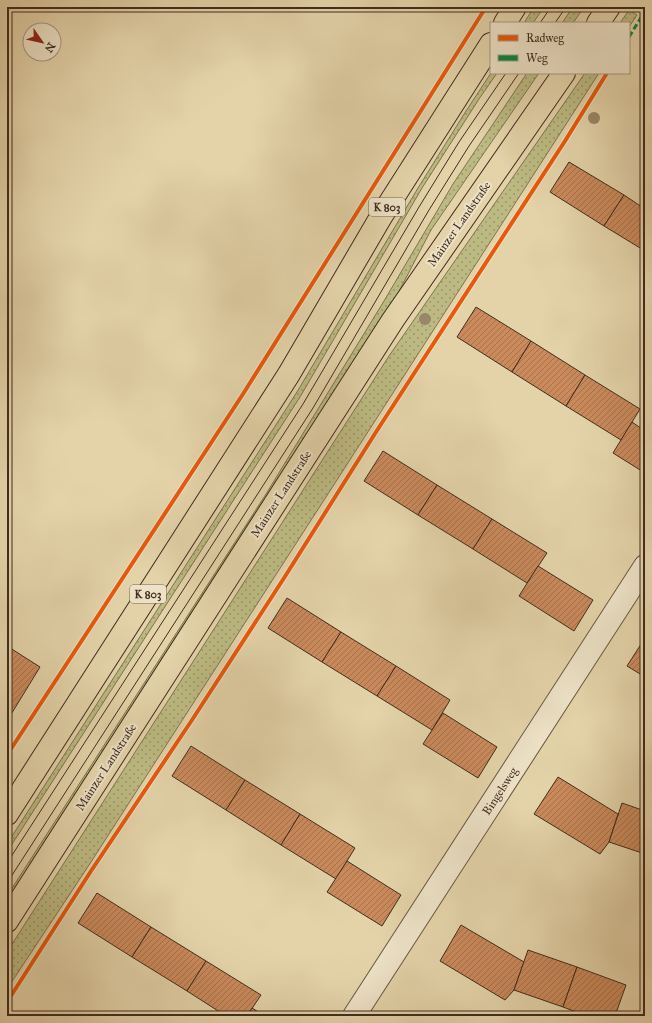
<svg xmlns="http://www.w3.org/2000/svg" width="652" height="1023" font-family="'IM FELL Great Primer',serif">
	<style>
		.grass { fill: url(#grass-dots); stroke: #7e7350 }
		.building { fill: url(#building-hatch); stroke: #412c1f }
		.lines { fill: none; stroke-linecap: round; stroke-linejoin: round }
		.minor-casing { stroke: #6a5642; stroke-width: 24 }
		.primary-casing { stroke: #412c1f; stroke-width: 24 }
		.minor { stroke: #ede2c7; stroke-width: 22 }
		.primary { stroke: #e4d3a9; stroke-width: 22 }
		.tram { stroke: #412c1f; stroke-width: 1 }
		.quiet { stroke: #00873e; stroke-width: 3; stroke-dasharray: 6 3; stroke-linecap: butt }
		.cycleway-casing { stroke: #ede2c7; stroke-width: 6 }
		.cycleway { stroke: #e8590c; stroke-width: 4 }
		.tree { fill: #988768 }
		.labels { text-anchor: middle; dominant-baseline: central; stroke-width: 4; stroke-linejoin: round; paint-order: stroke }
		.shield { fill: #ede2c7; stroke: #756351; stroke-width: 1 }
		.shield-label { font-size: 11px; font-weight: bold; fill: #412c1f }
		.street-label { font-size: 12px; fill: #412c1f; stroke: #ede2c7 }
	</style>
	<defs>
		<pattern id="grass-dots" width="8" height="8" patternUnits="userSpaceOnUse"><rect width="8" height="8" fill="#bcba82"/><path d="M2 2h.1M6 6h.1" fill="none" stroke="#9a976a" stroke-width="1.8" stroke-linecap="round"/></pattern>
		<pattern id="building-hatch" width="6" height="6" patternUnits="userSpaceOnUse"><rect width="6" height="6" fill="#ca8a5c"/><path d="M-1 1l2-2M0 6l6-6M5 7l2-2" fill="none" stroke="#a6714b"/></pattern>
	</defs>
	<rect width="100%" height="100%" fill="#e4d3a9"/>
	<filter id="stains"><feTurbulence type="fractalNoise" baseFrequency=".005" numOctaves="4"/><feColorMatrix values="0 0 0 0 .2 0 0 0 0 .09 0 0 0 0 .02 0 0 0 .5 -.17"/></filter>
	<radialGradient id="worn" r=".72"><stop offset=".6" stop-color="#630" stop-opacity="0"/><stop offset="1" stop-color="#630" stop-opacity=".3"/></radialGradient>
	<!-- grass -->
	<g class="grass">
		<path d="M534,7H544L533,23H524Z"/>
		<path d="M573,7H584L573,23H562Z"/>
		<path d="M629,10L637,15L629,27V23H620Z"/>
		<path d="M491,73H497L479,99L422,188L300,397L7,852V844L297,392L418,188L466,111Z"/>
		<path d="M527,73H539L431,230L395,299L7,905V896L266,494L384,301L453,184Z"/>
		<path d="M585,73H599L89,865L7,989V952L389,356Z"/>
	</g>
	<!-- building -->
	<g class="building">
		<path d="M569,162L624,195L604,226L550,192Z"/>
		<path d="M624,195L645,209V251L604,226Z"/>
		<path d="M476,307L531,341L512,372L457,337Z"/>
		<path d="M531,341L585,375L566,406L512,372Z"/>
		<path d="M585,375L640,409L621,440L566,406Z"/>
		<path d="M632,422L645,431V473L613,453Z"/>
		<path d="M383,451L437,485L418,515L364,481Z"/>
		<path d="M437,485L492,519L473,549L418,515Z"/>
		<path d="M492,519L547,553L527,583L473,549Z"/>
		<path d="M538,566L593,600L574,631L519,596Z"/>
		<path d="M287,598L341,632L322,662L268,628Z"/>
		<path d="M341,632L396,666L377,696L322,662Z"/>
		<path d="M645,638V677L627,666Z"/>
		<path d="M7,646L40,667L7,721Z"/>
		<path d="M396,666L450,700L432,730L377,696Z"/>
		<path d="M443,713L497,747L478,778L423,744Z"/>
		<path d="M191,746L245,780L226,810L172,776Z"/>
		<path d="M558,777L618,814L609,842L600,854L534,814Z"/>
		<path d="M245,780L300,814L281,845L226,810Z"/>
		<path d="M622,803L645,811V854L609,842Z"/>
		<path d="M300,814L355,848L336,879L281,845Z"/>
		<path d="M347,861L401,895L382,926L327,892Z"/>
		<path d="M97,893L151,927L132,957L78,923Z"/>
		<path d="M461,925L524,962L514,990L505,1000L440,961Z"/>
		<path d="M151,927L206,961L187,991L132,957Z"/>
		<path d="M528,950L577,967L563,1007L514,990Z"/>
		<path d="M206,961L261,995L247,1016H226L187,991Z"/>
		<path d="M577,967L626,985L615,1016H587L563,1007Z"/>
		<path d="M252,1008L265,1016H247Z"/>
	</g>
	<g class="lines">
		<defs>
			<path id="minor" d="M354,1016L645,566"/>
			<g id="primary">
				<path d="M505,23L515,7"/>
				<path d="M598,23L609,7"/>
				<path d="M7,814L289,374L382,215L491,44"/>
				<path d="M7,921L393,320L564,73"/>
			</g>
		</defs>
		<!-- minor casing -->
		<use href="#minor" class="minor-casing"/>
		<!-- primary casing -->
		<use href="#primary" class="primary-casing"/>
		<!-- minor -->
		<use href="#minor" class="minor"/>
		<!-- primary -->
		<use href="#primary" class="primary"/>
		<!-- tram -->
		<g class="tram">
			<path d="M540,23L551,7"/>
			<path d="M555,23L566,7"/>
			<path d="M7,863L303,404L419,207L459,142L506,73"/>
			<path d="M7,883L313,408L429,210L469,146L519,73"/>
		</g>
		<!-- quiet -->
		<path class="quiet" d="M629,37L645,11"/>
		<defs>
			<g id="cycleway">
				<path d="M7,755L243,394L486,7"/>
				<path d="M7,1002L91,871L192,720L284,578L376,432L565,141L607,73"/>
			</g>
		</defs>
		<!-- cycleway casing -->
		<use href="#cycleway" class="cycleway-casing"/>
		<!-- cycleway -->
		<use href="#cycleway" class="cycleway"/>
	</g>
	<!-- trees -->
	<g class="tree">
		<circle cx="594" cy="118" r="6"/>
		<circle cx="425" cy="319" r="6"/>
	</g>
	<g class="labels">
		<!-- shield labels -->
		<g class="shield">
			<rect x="369" y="198" width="36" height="18" rx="3"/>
			<rect x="130" y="585" width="36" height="18" rx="3"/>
		</g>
		<g class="shield-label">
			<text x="387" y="207">K 803</text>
			<text x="148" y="594">K 803</text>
		</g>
		<!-- street labels -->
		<g class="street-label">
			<text transform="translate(459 224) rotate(-55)">Mainzer Landstraße</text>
			<text transform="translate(281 494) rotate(-57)">Mainzer Landstraße</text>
			<text transform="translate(106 767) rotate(-57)">Mainzer Landstraße</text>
			<text transform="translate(500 791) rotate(-57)">Bingelsweg</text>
		</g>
	</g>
	<!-- margin -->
	<rect width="652" height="1023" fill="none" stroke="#e4d3a9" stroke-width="24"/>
	<rect x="8" y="8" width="636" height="1007" fill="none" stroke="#412c1f" stroke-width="2"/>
	<rect x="12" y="12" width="628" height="999" fill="none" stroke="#412c1f"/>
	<!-- legend -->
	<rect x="490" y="22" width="140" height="52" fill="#ede2c7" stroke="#a89984"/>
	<rect x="498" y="35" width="20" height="6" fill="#e8590c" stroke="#a89984"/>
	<text x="526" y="42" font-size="12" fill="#412c1f">Radweg</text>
	<rect x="498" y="55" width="20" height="6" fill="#00873e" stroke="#a89984"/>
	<text x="526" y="62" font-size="12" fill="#412c1f">Weg</text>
	<!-- north arrow -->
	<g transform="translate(42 42) rotate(124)"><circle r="19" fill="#ede2c7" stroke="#a89984"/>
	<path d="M0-3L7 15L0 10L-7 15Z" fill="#8f2418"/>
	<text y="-6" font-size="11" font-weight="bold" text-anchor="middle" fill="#412c1f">N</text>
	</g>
	<rect width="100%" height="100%" filter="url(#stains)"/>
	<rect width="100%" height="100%" fill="url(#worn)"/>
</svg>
